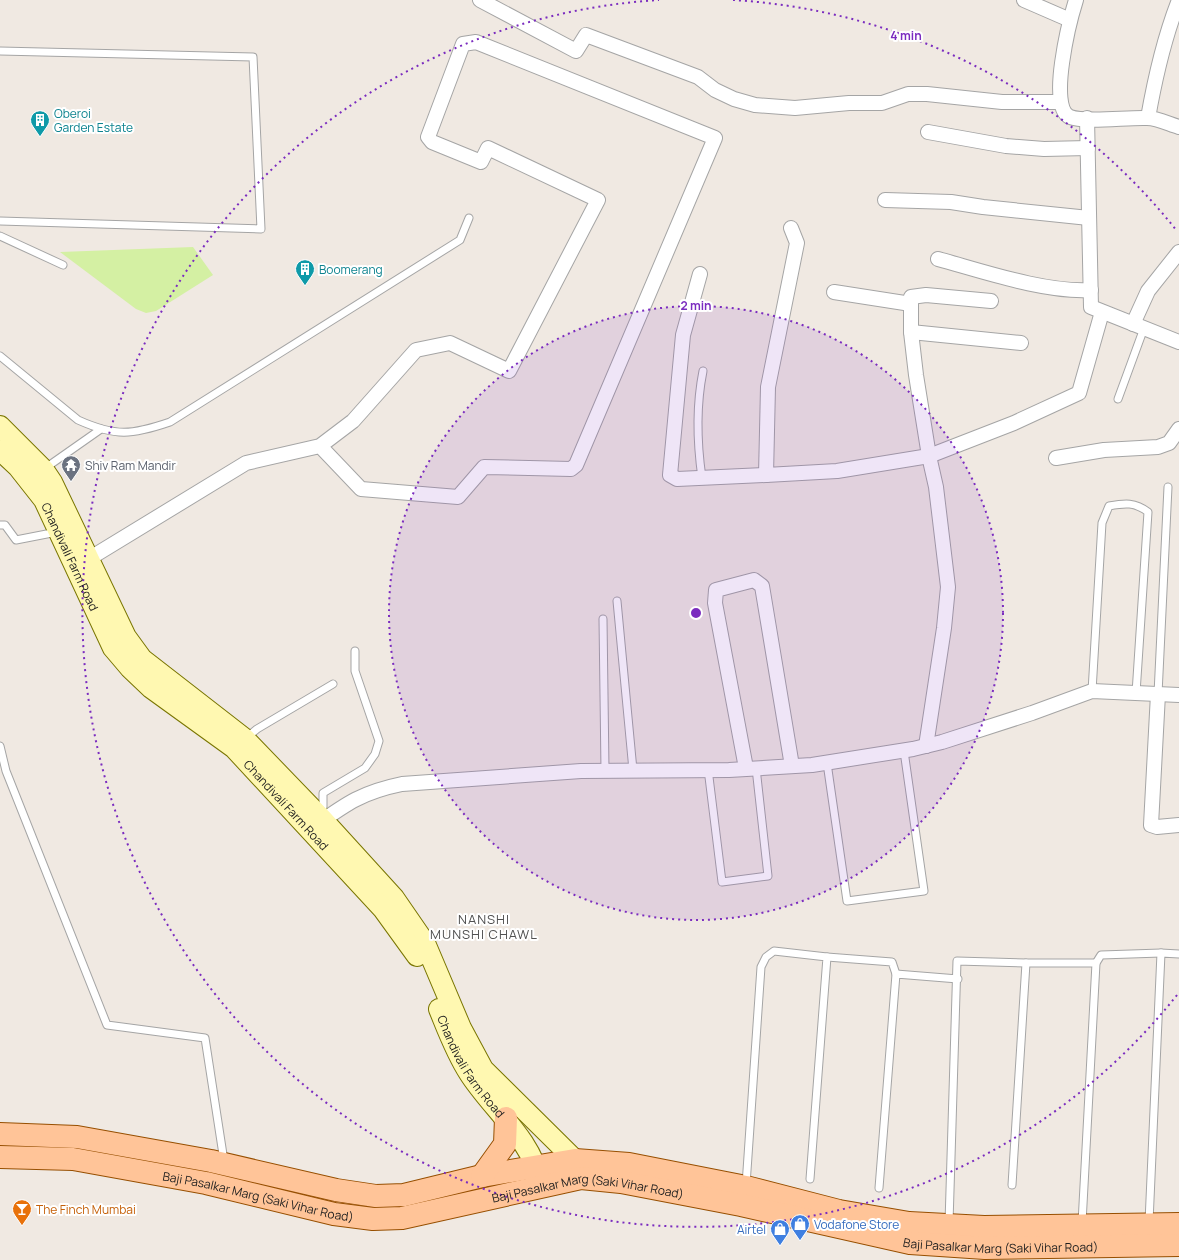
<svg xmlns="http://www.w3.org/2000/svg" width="1179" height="1260" font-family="Manrope,sans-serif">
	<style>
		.grass { fill: #d4f0a3 }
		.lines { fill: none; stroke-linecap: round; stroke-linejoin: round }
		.lane-casing { stroke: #a5a5a5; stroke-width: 9 }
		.street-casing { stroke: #a5a5a5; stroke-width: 16 }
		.secondary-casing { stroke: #797500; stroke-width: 22 }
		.primary-casing { stroke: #974f00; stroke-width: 24 }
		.lane { stroke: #fff; stroke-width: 7 }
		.street { stroke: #fff; stroke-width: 14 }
		.secondary { stroke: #fff8b1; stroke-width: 20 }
		.primary { stroke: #ffc498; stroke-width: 22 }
		.ring { fill: none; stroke: #7b2cbf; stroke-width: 2; stroke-dasharray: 2 4 }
		.labels { text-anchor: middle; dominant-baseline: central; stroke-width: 4; stroke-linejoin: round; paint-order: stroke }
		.culture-label { font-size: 12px; fill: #0d838f; stroke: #fff; text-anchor: start }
		.worship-label { font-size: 12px; fill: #5b616d; stroke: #fff; text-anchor: start }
		.street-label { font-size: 12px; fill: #1e1e1e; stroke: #fff }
		.food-label { font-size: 12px; fill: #c56008; stroke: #fff; text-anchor: start }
		.shop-label { font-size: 12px; fill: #366cbe; stroke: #fff; text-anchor: start }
		.neighbourhood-label { font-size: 13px; letter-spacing: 1px; fill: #515151; stroke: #fff }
		.centre { fill: #7b2cbf; stroke: #fff; stroke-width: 2 }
		.ring-label { font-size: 12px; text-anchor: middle; font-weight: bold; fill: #7b2cbf; stroke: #fff; stroke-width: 4; stroke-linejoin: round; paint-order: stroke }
	</style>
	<rect width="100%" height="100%" fill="#f0e9e2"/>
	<!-- grass -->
	<path class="grass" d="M193,247L213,275L156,311L146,313L136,309L60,252Z"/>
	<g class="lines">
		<defs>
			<g id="lane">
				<path d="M0,51L253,57L261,229L0,221"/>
				<path d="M0,236L63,265"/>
				<path d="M0,356L78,420C116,437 132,435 170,422L460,240L469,218"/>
				<path d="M1118,399L1144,328"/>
				<path d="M44,469L101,429"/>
				<path d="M702,478C697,443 696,406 703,371"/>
				<path d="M0,525H5L16,540L57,532"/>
				<path d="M617,601L633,770"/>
				<path d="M603,619L605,770"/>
				<path d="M1092,691L1102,523L1109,506C1125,503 1135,502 1148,512L1136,693"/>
				<path d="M1158,694L1168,487"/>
				<path d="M245,739L257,729L333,684"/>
				<path d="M0,746L6,771L107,1025L205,1038L224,1161"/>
				<path d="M827,763L847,901L924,891L904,751"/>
				<path d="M708,769L722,882L768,876L756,768"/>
				<path d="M323,814V793L365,768L375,754L379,741L355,671V651"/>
				<path d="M827,957L892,962L896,974"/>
				<path d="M746,1185L761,967L766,957L774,951L827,957L810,1179"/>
				<path d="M1012,1185L1026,963H1096"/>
				<path d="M879,1188L896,974L958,979"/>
				<path d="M1149,1222L1161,953L1179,954"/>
				<path d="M949,1223L957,961L1026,963"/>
				<path d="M1082,1223L1096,963L1101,955L1161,953"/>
			</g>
			<g id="street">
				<path d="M480,0L576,51L586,35L698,77L715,90L734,99L755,105L795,108L849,103H882L908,94H927L1002,102H1060"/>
				<path d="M1024,0L1070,20"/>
				<path d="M1076,0C1070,19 1047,108 1070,117C1085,123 1128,117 1147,118C1157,118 1169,124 1179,127"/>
				<path d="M1087,118L1091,307L1179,342"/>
				<path d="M1148,118C1155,78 1164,38 1179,0"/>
				<path d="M928,132L1006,146L1044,149L1088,148"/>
				<path d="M885,200L951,202L983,207L1089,218"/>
				<path d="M791,228L797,243L768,387L766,475L837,471L929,456L1014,423L1079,393L1102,312"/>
				<path d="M938,259C982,271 1046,293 1091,290"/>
				<path d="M700,274L683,335L670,475L677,479L766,475"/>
				<path d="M834,292L911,304"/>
				<path d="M1133,324L1148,291L1179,252"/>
				<path d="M911,332L1021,343"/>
				<path d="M1056,458L1104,450L1158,447L1169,443L1179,429"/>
				<path d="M82,563L246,463L320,446L353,421L416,350L450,343L509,371L598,200L488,148L481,162L432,142L428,137L463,44L476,42L715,138L576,465L571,469L484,467L458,497L361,489L320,446"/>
				<path d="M1158,694L1151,825L1157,827L1179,825"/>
				<path d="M926,746L944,628L948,587L936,487L929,456L916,375L911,332V297L926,295L991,301"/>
				<path d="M746,768L715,603L716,590L754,580L762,586L792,766"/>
				<path d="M315,826C347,803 363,792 402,784L581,771L729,770L812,765L913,749L942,742L1032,713L1092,691L1179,695"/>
			</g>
			<g id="secondary">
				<path d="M0,426L44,470L52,482L126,637L142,659L245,739L323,820L394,898L425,943L461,1028L483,1069L575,1160L579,1173"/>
				<path id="s1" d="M0,450L18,467L44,500L113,648L130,668L151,688L234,748L383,909L417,956"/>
				<path id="s2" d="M439,1009C448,1031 456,1053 469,1073C491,1108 532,1139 540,1182"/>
			</g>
			<g id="primary">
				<path d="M0,1134L77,1137L211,1161L336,1190L376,1196L404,1195L482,1176L575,1160L629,1164L746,1187L839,1211L909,1223L984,1227L1179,1224"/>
				<path id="s3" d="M0,1157L73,1159L206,1183L334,1214L373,1219L402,1218L581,1178L621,1182L741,1205L910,1243L985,1248L1179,1245"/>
				<path d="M482,1176L505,1144L506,1118"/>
			</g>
		</defs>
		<!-- lane casing -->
		<use href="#lane" class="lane-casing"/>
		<!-- street casing -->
		<use href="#street" class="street-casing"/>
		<!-- secondary casing -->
		<use href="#secondary" class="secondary-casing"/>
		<!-- primary casing -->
		<use href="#primary" class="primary-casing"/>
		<!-- lane -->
		<use href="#lane" class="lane"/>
		<!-- street -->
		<use href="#street" class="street"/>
		<!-- secondary -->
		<use href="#secondary" class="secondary"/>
		<!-- primary -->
		<use href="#primary" class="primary"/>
	</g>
	<!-- distance rings -->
	<circle cx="696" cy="613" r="307" fill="#7b2cbf" fill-opacity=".12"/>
	<g class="ring">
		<circle cx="696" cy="613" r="307"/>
		<path d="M1177 995A614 614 0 1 1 659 0M733 0A614 614 0 0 1 1177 231"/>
	</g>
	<!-- icons -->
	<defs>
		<symbol id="building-pin" viewBox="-11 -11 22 30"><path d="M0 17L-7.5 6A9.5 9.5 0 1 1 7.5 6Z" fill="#0f9aa8" stroke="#fff"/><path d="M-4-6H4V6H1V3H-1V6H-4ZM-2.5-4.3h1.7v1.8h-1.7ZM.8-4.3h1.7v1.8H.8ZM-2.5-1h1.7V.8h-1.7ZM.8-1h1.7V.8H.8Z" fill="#fff"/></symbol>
		<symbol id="temple-pin" viewBox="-11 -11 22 30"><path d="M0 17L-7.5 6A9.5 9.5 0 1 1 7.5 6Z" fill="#6b7280" stroke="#fff"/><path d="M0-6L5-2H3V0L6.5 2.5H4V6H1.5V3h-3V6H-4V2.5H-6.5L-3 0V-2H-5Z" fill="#fff"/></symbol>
		<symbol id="bar-pin" viewBox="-11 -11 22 30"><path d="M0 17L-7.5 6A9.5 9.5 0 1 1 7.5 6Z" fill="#e8710a" stroke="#fff"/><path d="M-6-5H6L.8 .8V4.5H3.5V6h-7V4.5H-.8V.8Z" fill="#fff"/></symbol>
		<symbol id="shop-pin" viewBox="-11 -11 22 30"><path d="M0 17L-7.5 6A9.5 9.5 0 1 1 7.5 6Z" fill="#3f7fe0" stroke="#fff"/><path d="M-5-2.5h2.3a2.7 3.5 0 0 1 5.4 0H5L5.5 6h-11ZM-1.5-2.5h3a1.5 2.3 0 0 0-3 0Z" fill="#fff"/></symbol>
	</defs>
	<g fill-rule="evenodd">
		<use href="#building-pin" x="29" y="109" width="22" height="30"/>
		<use href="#building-pin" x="294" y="258" width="22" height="30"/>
		<use href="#temple-pin" x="60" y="454" width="22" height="30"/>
		<use href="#bar-pin" x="11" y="1198" width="22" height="30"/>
		<use href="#shop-pin" x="789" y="1213" width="22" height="30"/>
		<use href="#shop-pin" x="769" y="1218" width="22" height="30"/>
	</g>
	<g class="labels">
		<!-- culture labels -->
		<g class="culture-label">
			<text x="54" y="113">Oberoi<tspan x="54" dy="14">Garden Estate</tspan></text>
			<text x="319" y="269">Boomerang</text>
		</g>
		<!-- worship labels -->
		<g class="worship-label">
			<text x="85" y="465">Shiv Ram Mandir</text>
		</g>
		<!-- street labels -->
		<g class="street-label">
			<text stroke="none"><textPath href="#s1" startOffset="129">Chandivali Farm Road</textPath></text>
			<text stroke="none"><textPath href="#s1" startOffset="465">Chandivali Farm Road</textPath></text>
			<text stroke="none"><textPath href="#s2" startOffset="66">Chandivali Farm Road</textPath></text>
			<text stroke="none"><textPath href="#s3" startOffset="262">Baji Pasalkar Marg (Saki Vihar Road)</textPath></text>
			<text stroke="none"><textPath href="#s3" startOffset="598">Baji Pasalkar Marg (Saki Vihar Road)</textPath></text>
			<text stroke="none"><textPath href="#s3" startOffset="1018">Baji Pasalkar Marg (Saki Vihar Road)</textPath></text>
		</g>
		<!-- food labels -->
		<g class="food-label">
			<text x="36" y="1209">The Finch Mumbai</text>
		</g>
		<!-- shop labels -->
		<g class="shop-label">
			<text x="814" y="1224">Vodafone Store</text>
			<text x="766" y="1229" text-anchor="end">Airtel</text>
		</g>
		<!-- neighbourhood labels -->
		<g class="neighbourhood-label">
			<text x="484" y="919">NANSHI<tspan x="484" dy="15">MUNSHI CHAWL</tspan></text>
		</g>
	</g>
	<circle cx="696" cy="613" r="6" class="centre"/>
	<g class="ring-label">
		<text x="906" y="40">4 min</text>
		<text x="696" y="310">2 min</text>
	</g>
</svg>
